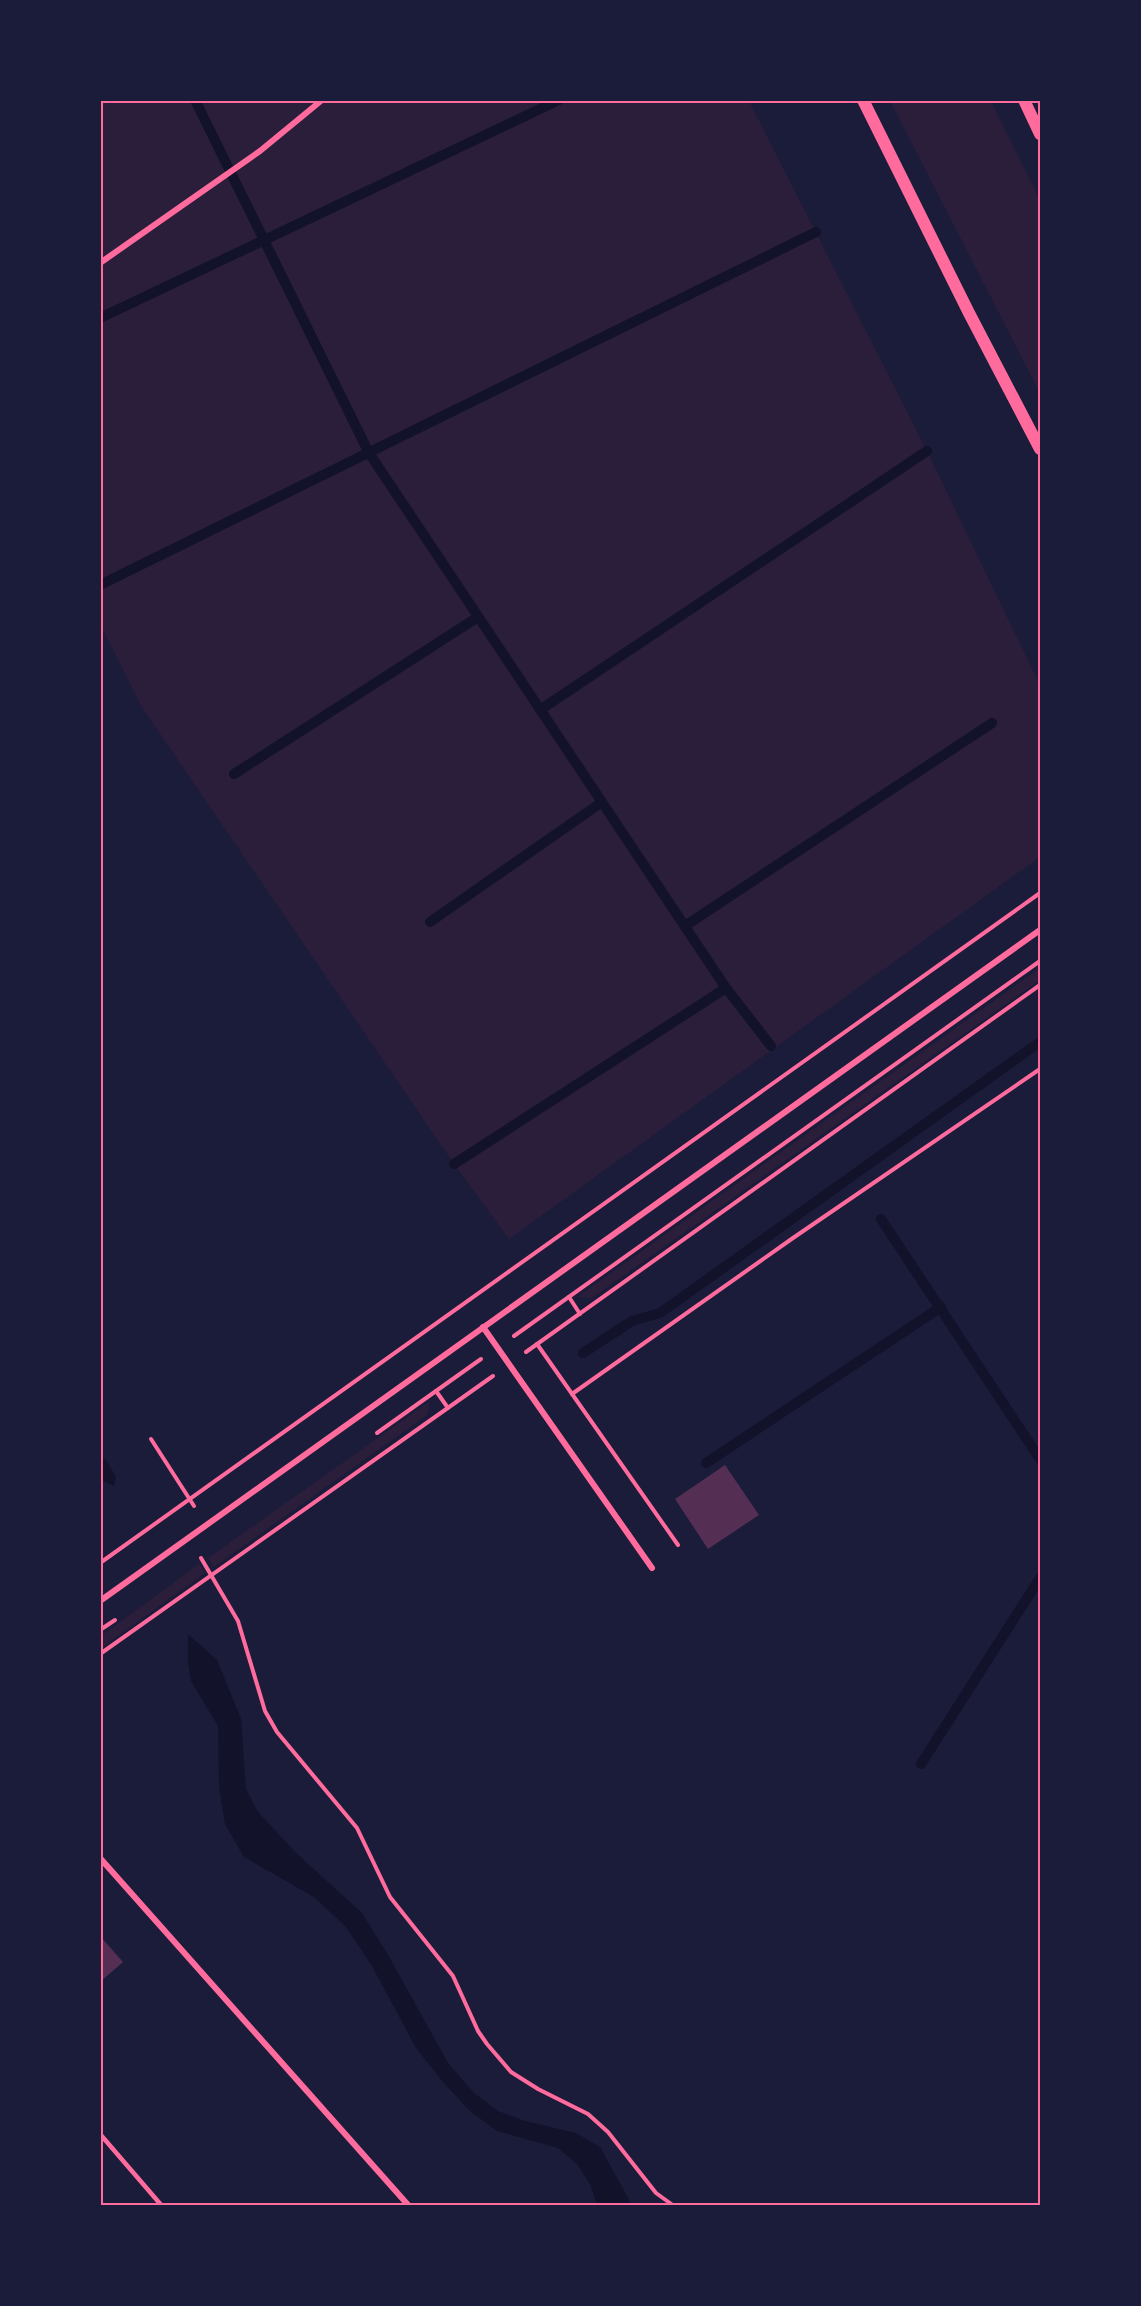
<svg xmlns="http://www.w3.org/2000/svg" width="1141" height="2306" font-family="'DM Sans',sans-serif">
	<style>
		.green { fill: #2a1e3b }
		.water { fill: #12122b }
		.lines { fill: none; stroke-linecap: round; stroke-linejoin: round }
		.stream { stroke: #12122b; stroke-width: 10 }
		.building { fill: #542f53 }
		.path { stroke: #ff6b9d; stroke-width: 4 }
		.service { stroke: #ff6b9d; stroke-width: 4.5 }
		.minor { stroke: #ff6b9d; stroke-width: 6 }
		.secondary { stroke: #ff6b9d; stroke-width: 12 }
		.neatline { fill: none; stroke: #ff6b9d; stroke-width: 2 }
	</style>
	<rect width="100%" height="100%" fill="#1b1b3a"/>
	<!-- green -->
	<g class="green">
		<path d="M101,101H749L927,451L1040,685V857L509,1239L454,1164L141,706L101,626Z"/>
		<path d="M890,101H991L1040,200V393Z"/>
		<path d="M1040,968V980L592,1298L577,1297Z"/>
		<path d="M430,1401L427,1415L214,1567L208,1558Z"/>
		<path d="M199,1564L205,1573L101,1648V1636Z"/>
	</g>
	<!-- water -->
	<g class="water">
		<path d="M101,1457L106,1460L116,1477L114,1486L101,1480Z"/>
		<path d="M188,1634L217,1660L241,1719L246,1789L258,1812L296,1853L362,1913L388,1955L448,2063L474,2093L498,2111L525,2121L576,2133L600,2147L632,2205H597L590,2184L577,2164L558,2148L497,2131L470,2111L443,2082L416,2048L372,1966L346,1927L314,1897L244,1857L225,1824L219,1788L218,1726L191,1681L188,1662Z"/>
	</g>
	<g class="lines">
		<!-- stream -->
		<g class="stream">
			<path d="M195,100L369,453L726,988L771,1046"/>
			<path d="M100,318L559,100"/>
			<path d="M100,585L816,232"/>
			<path d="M540,710L927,451"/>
			<path d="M234,774L478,617"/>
			<path d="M430,922L602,802"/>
			<path d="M685,926L992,723"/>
			<path d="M454,1164L726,988"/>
			<path d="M881,1219L1040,1459"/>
			<path d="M583,1353L632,1321L660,1313L1040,1042"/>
			<path d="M706,1463L941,1307"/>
			<path d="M921,1764L1040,1578"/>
		</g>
	</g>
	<!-- building -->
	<g class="building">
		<path d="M725,1465L759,1515L708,1549L675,1499Z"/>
		<path d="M100,1936L123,1962L100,1982Z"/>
	</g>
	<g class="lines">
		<!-- path -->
		<g class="path">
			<path d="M569,1297L580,1314"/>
			<path d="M514,1336L1040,961"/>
			<path d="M537,1344L678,1545"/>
			<path d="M526,1352L1040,985"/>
			<path d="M436,1391L448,1408"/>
			<path d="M572,1394L793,1238L1040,1069"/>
			<path d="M377,1433L481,1359"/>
			<path d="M151,1439L194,1506"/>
			<path d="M201,1558L238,1621L265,1711L277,1732L357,1828L390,1897L453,1976L478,2031L487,2044L511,2072L538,2089L588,2114L608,2132L656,2193L674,2206"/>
			<path d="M100,1563L1040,893"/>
			<path d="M100,1630L115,1620"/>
			<path d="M100,1654L493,1376"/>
		</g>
		<!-- service -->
		<path class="service" d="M100,2134L162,2206"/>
		<!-- minor -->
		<g class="minor">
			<path d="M100,263L260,151L322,100"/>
			<path d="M483,1327L652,1568"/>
			<path d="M100,1601L1040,930"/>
			<path d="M100,1858L409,2206"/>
		</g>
		<!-- secondary -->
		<g class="secondary">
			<path d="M863,100L969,313L1040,449"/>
			<path d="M1024,100L1040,134"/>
		</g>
	</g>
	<!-- border -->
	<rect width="1141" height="2306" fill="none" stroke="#1b1b3a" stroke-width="204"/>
	<rect x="102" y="102" width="937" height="2102" class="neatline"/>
</svg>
